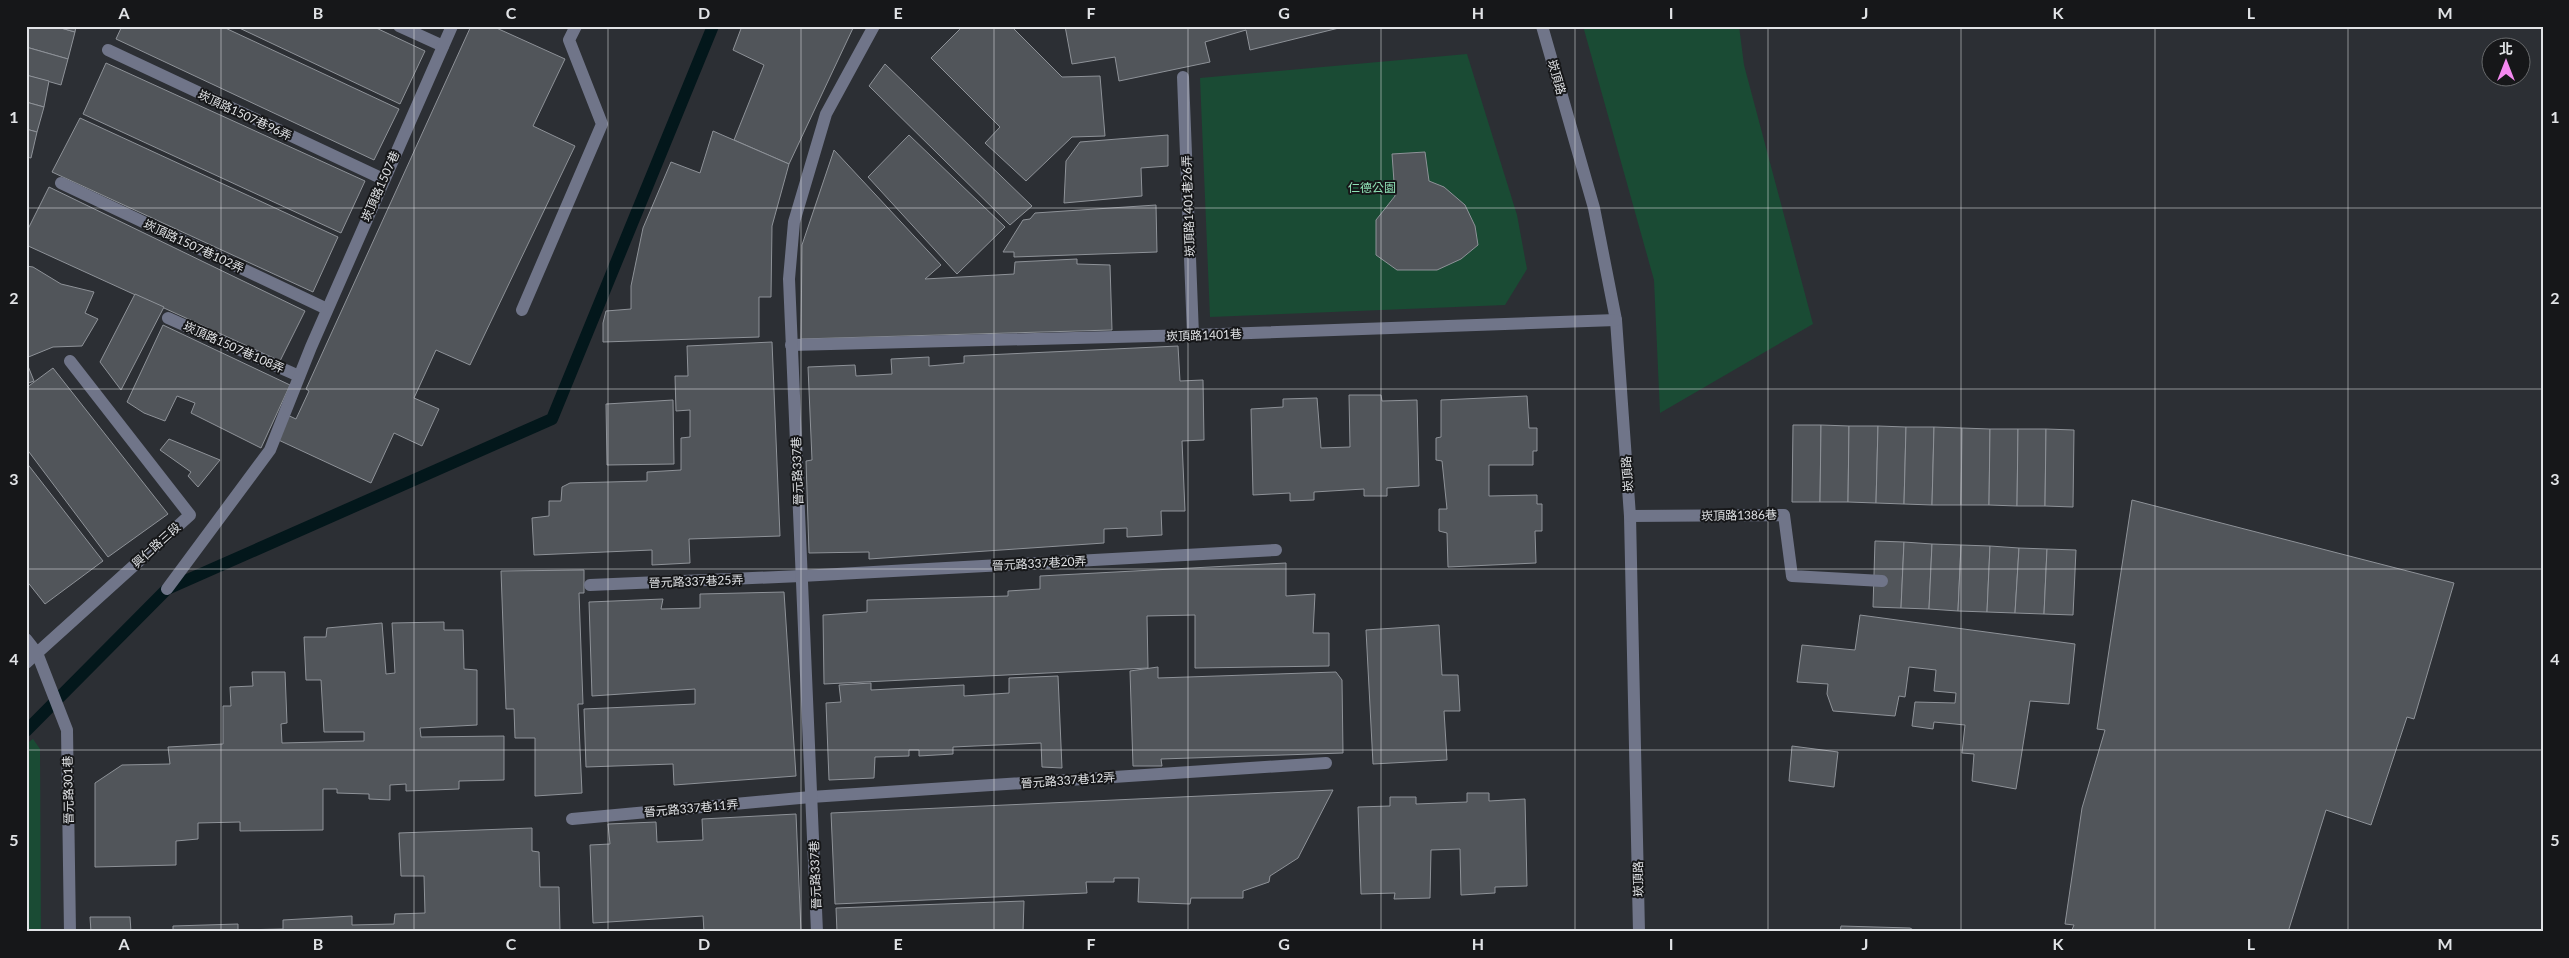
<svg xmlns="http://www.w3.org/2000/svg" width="2569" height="958" font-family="Lato,'Noto Sans TC',sans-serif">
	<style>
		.green { fill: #1a4b34 }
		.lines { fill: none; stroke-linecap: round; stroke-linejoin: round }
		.stream { stroke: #03171b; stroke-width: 12 }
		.building { fill: #51555a; stroke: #8e9298 }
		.minor { stroke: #707589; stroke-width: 12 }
		.grid { fill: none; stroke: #e1e3e6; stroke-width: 1; stroke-opacity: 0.55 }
		.labels { text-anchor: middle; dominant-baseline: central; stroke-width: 4; stroke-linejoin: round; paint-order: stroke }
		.street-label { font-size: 12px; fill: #e1e3e6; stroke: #161719 }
		.park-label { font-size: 12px; fill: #90e1b6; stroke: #161719 }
		.neatline { fill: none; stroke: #e1e3e6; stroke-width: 2 }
		.grid-label { font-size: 16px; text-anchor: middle; font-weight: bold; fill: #e1e3e6 }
	</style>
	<rect width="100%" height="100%" fill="#2c2f34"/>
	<!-- green -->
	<g class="green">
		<path d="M1583,26H1739L1744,65L1813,324L1660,413L1654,280Z"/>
		<path d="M1467,54L1517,215L1527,269L1505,305L1210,317L1200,78Z"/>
		<path d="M33,739L40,749L41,932H26V744Z"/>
	</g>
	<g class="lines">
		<!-- stream -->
		<path class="stream" d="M26,731L167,589L552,419L713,26"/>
	</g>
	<!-- building -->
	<g class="building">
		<path d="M26,26H54L75,32L68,59L26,47Z"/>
		<path d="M54,26H76L75,32Z"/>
		<path d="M122,26H221L399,109L374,160L116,39Z"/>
		<path d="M235,26H372L425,51L400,104Z"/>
		<path d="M471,26H492L565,59L533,126L575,146L470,365L436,350L414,398L439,409L422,446L394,433L371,483L272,437L283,413L296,419L309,391L306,389Z"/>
		<path d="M742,26H854L789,164L734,140L764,65L733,50Z"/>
		<path d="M963,26H1011L1062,77L1100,76L1105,136L1072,137L1026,181L985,143L1000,127L931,58Z"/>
		<path d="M1065,26H1347L1250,50L1246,30L1205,42L1210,62L1119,81L1115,57L1072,64Z"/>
		<path d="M26,47L68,59L61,85L26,75Z"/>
		<path d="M106,63L365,181L341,233L83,114Z"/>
		<path d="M885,64L1032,206L1010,225L869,86Z"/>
		<path d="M26,75L49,81L44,107L26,102Z"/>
		<path d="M26,102L44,107L37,132L26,129Z"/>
		<path d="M80,118L338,237L313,292L52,172Z"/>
		<path d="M26,129L37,132L31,158L26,157Z"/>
		<path d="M713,131L789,164L772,226L771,297H759V337L603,342V323L606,311L631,309V286L643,228L671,162L700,173Z"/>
		<path d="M909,135L1005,227L957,274L868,177Z"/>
		<path d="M1168,135V166L1141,168L1142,196L1064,203L1066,161L1080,142Z"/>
		<path d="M834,150L941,265L925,279L1014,274L1015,262L1077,259V264L1110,265L1112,330L801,339L802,245Z"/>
		<path d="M1425,152L1429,181L1444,187L1465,205L1475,226L1478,245L1461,259L1437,270H1397L1376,255V220L1395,196L1392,154Z"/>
		<path d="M49,187L305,311L280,361L26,245V233Z"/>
		<path d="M1156,205L1157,252L1014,257V252H1003L1023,220L1030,219L1035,213Z"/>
		<path d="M26,266L33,267L61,284L94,292L85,313L98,319L82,346L53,347L26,358Z"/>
		<path d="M135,294L164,307L121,390L100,362Z"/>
		<path d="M163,325L290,385L261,448L191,413L195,403L177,396L165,421L144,413L127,402Z"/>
		<path d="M772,342L780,536L689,539L690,563L652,565V550L534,555L532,518L549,516V501H561L562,487L570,483L647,481V472L681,470V438L690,437V410L676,411L675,376H688L687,346Z"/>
		<path d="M1178,346L1180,381L1203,380L1204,440L1182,441L1185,511H1161L1162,535L1127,537V528L1104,529V543L869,559V552L809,553L806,461L812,460L808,367L855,365L856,376L892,374L891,359L929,357V366L964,363V356Z"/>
		<path d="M26,361L34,381L26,384Z"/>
		<path d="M53,368L168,514L108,557L26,448V388Z"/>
		<path d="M1349,395H1381L1382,401L1417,400L1419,486L1387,488V496H1364V489L1314,492V500L1290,501V493L1253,495L1251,409L1283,407V399L1317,398L1321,448L1350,447Z"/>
		<path d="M1527,396L1529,428H1537V451H1533V465H1489V496L1537,495V504H1542V531H1535L1536,563L1448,567L1447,533L1439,531V509H1447L1442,461L1436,460V438L1441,437V400Z"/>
		<path d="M673,400L674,464L607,465L606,404Z"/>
		<path d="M1793,425H1821L1820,502H1792Z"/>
		<path d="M1821,425L1849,426L1848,502H1820Z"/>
		<path d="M1849,426H1878L1876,503L1848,502Z"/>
		<path d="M1878,426L1906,427L1904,504L1876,503Z"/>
		<path d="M1906,427H1934L1932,505L1904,504Z"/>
		<path d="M1934,427L1962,428L1961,505H1932Z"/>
		<path d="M1962,428L1990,429L1989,505H1961Z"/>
		<path d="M1990,429H2018L2017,506L1989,505Z"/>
		<path d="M2018,429H2046L2045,506H2017Z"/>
		<path d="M2046,429L2074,430L2073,507L2045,506Z"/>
		<path d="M169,439L220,460L198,487L188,476L191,472L160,450Z"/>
		<path d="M26,462L103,561L45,604L26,580Z"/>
		<path d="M2132,500L2454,583L2414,719L2407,717L2371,825L2326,810L2288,932H2071L2074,925L2065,924L2082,808L2105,730L2097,729Z"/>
		<path d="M1875,541L1904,542L1901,608L1873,607Z"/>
		<path d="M1904,542L1932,544L1929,609L1901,608Z"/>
		<path d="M1932,544L1961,545L1958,611L1929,609Z"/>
		<path d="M1961,545L1990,546L1987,612L1958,611Z"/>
		<path d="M1990,546L2019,548L2015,613L1987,612Z"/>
		<path d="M2019,548L2047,549L2044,614L2015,613Z"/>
		<path d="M2047,549L2076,550L2073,615L2044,614Z"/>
		<path d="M1286,563V596L1315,594L1313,633H1329V666L1195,668V615L1147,616L1148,668L824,684L823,615L867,612V600L1008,596V591L1040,589V576Z"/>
		<path d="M584,570V593H579L583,704H578L582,793L535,796V738H515L514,709H506L501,571Z"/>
		<path d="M784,592L796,776L674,785L673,764L586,767L584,709L695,704V689L592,696L589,602L663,599L661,609L700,608V594Z"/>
		<path d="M1860,615L2075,644L2069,704L2030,701L2016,789L1972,781L1974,754L1962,753L1965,725L1934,722L1933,729L1912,726L1915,702L1955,703L1956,693L1934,691L1936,670L1909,667L1905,697L1899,696L1895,716L1833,711L1827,694L1828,684L1797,682L1802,645L1855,650Z"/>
		<path d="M444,622V630H463L464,669L477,670V725L420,728L421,737L504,736V780L459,781V789L406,791V784L390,785V800L369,799V794L337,793V789H323V830L240,831V822L198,823V839L176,841V865L95,867V783L122,765L170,764L168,747L223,744V706H231L230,687L253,686L252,672H285L287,723L281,724L282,743L364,741V732H324L321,680H306L304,637H326L327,628L382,623L386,674L395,673L392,623Z"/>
		<path d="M1439,625L1442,675H1458L1460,711H1444L1447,760L1373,764L1366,630Z"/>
		<path d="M1158,667V678L1336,672L1342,680L1343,753L1161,759L1162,766H1133L1130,671Z"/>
		<path d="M1058,676L1062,768L1042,767L1041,743L953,747V754L919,756V750H909V756L875,757L874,778L829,780L826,703L841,702L839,685L871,683V690L964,685V696L1009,693V678Z"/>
		<path d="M1792,746L1838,752L1834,787L1789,781Z"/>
		<path d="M1333,790L1298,858L1270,876L1269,882L1243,891V898H1191L1190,904L1138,902L1139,878H1114V882H1086L1087,893L835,904L831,813Z"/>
		<path d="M1467,793H1489V801L1525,799L1527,886L1495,887V893L1461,895L1460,849L1431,850L1430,898L1394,899L1395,893L1361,894L1358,807L1390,806V797H1416V804L1467,802Z"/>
		<path d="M796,814L801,932H704L703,916L593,923L590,845L610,844L608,824L656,822L657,842L703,840L702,819Z"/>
		<path d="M532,828V851L539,852L540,887H559L560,932H173V926L238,924V930L283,929V920L352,916V925L394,924L395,914L425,913L424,876H401L399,833Z"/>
		<path d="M1024,901L1023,932H837L836,908Z"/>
		<path d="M90,917H130L131,932H91Z"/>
		<path d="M1841,926L1910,928L1917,932H1840Z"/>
	</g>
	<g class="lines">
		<!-- minor -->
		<g class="minor">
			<path d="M399,26L443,46"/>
			<path d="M1542,26L1594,208L1616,320L1630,516L1639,932"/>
			<path d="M108,50L383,179"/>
			<path d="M1183,77L1193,335"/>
			<path d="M61,183L327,309"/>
			<path d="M522,310L602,124L569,40L576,26"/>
			<path d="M168,318L299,376"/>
			<path d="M791,345L1193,335L1616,320"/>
			<path d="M1630,516L1784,515L1792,576L1882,581"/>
			<path d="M590,585L801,576L1276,550"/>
			<path d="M167,589L270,450L311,347L452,26"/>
			<path d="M26,639L37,653L67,730L70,932"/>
			<path d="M26,663L190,515L70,361"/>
			<path d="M572,819L811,797L1326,763"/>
			<path d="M817,932L789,279L794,222L826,114L874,26"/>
		</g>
	</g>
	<!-- grid -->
	<path class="grid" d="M221,26V932M414,26V932M608,26V932M801,26V932M994,26V932M1188,26V932M1381,26V932M1575,26V932M1768,26V932M1961,26V932M2155,26V932M2348,26V932M26,208H2543M26,389H2543M26,569H2543M26,750H2543"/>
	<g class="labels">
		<!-- street labels -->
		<g class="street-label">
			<text transform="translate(1557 77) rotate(74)">崁頂路</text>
			<text transform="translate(245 115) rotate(25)">崁頂路1507巷96弄</text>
			<text transform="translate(380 186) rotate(-66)">崁頂路1507巷</text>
			<text transform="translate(1188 206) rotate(-92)">崁頂路1401巷26弄</text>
			<text transform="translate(194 246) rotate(25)">崁頂路1507巷102弄</text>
			<text transform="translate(1204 335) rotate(-2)">崁頂路1401巷</text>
			<text transform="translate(234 347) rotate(24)">崁頂路1507巷108弄</text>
			<text transform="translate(797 471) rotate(-92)">晉元路337巷</text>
			<text transform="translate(1627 474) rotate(-94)">崁頂路</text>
			<text transform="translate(1739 515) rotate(-1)">崁頂路1386巷</text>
			<text transform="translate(156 545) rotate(-42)">興仁路三段</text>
			<text transform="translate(1039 563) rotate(-3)">晉元路337巷20弄</text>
			<text transform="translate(696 581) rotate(-2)">晉元路337巷25弄</text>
			<text transform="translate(1068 780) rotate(-4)">晉元路337巷12弄</text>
			<text transform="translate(68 790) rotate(-91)">晉元路301巷</text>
			<text transform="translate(691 808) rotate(-5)">晉元路337巷11弄</text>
			<text transform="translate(815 875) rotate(-92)">晉元路337巷</text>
			<text transform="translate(1638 879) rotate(-91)">崁頂路</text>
		</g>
		<!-- park labels -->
		<g class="park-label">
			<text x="1372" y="187">仁德公園</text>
		</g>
	</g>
	<!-- border -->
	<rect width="2569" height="958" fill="none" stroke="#161719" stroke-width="55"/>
	<!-- north arrow -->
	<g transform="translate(2506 62)"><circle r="24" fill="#161719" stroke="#67696b"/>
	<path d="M0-4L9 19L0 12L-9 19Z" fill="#f489f0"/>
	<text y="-8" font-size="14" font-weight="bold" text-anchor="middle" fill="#e1e3e6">北</text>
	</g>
	<rect x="28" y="28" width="2514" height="902" class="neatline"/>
	<g class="grid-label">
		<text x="124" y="19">A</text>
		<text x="318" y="19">B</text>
		<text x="511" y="19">C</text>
		<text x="704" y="19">D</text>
		<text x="898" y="19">E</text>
		<text x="1091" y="19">F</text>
		<text x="1284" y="19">G</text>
		<text x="1478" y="19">H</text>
		<text x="1671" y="19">I</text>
		<text x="1865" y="19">J</text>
		<text x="2058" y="19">K</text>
		<text x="2251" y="19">L</text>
		<text x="2445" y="19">M</text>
		<text x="14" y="123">1</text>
		<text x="2555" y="123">1</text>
		<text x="14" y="304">2</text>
		<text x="2555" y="304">2</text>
		<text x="14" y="485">3</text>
		<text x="2555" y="485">3</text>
		<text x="14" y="665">4</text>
		<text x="2555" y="665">4</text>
		<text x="14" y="846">5</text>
		<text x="2555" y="846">5</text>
		<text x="124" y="950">A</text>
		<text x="318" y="950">B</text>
		<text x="511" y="950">C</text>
		<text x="704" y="950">D</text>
		<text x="898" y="950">E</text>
		<text x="1091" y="950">F</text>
		<text x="1284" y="950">G</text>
		<text x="1478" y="950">H</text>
		<text x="1671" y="950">I</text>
		<text x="1865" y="950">J</text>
		<text x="2058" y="950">K</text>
		<text x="2251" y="950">L</text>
		<text x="2445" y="950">M</text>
	</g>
</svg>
